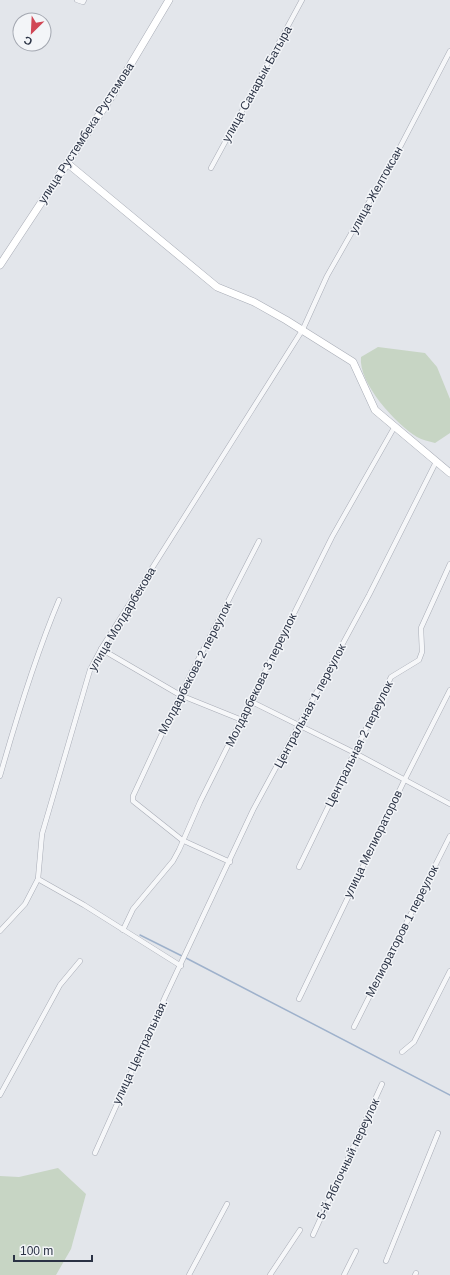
<svg xmlns="http://www.w3.org/2000/svg" width="450" height="1275" font-family="Helvetica,sans-serif">
	<style>
		.green { fill: #c7d5c4 }
		.lines { fill: none; stroke-linecap: round; stroke-linejoin: round }
		.stream { stroke: #9eb1cb; stroke-width: 1.5 }
		.street-casing { stroke: #a8acb6; stroke-width: 5.5 }
		.secondary-casing { stroke: #a8acb6; stroke-width: 8 }
		.street { stroke: #f6f7f9; stroke-width: 4.5 }
		.secondary { stroke: #fff; stroke-width: 7 }
		.labels { text-anchor: middle; dominant-baseline: central; stroke-width: 3; stroke-linejoin: round; paint-order: stroke }
		.street-label { font-size: 12px; fill: #2a3244; stroke: #f3f5f8 }
	</style>
	<rect width="100%" height="100%" fill="#e3e6eb"/>
	<!-- green -->
	<g class="green">
		<path d="M378,347L425,353L437,367L450,399V433L435,443C429,441 422,440 417,437C396,424 358,383 361,357Z"/>
		<path d="M58,1168L86,1194L71,1249L56,1275H0V1176L19,1177Z"/>
	</g>
	<g class="lines">
		<!-- stream -->
		<g class="stream">
			<path d="M140,935L182,956"/>
			<path d="M186,958L450,1095"/>
		</g>
		<defs>
			<g id="street">
				<path d="M77,0L83,2L84,0"/>
				<path d="M211,168L302,0"/>
				<path d="M101,649L180,695L242,720"/>
				<path d="M250,701L353,752L450,804"/>
				<path d="M0,776C17,716 35,657 59,600"/>
				<path d="M230,862L182,840L133,801V796L180,695L259,541"/>
				<path d="M299,867L391,677L419,660L422,652L421,628L450,564"/>
				<path d="M38,879L84,905L181,966"/>
				<path d="M123,930L133,909L173,861L179,850L200,802L332,537L395,426"/>
				<path d="M0,931L25,904L38,879L42,834L90,670L101,649L303,329L327,276L398,151L450,51"/>
				<path d="M299,999L405,779L450,690"/>
				<path d="M354,1027L450,836"/>
				<path d="M402,1052L414,1042L450,971"/>
				<path d="M0,1095L60,985L80,961"/>
				<path d="M95,1153L165,997L253,810L369,595L436,462"/>
				<path d="M313,1235L382,1084"/>
				<path d="M386,1261L438,1133"/>
				<path d="M189,1275L227,1204"/>
				<path d="M270,1275L300,1230"/>
				<path d="M344,1275L356,1251"/>
				<path d="M415,1275L416,1273"/>
			</g>
			<g id="secondary">
				<path d="M67,163L217,287L254,302L286,320L353,362L375,410L450,473"/>
				<path d="M0,265L113,94L169,0"/>
			</g>
		</defs>
		<!-- street casing -->
		<use href="#street" class="street-casing"/>
		<!-- secondary casing -->
		<use href="#secondary" class="secondary-casing"/>
		<!-- street -->
		<use href="#street" class="street"/>
		<!-- secondary -->
		<use href="#secondary" class="secondary"/>
	</g>
	<g class="labels">
		<!-- street labels -->
		<g class="street-label">
			<text transform="translate(257 84) rotate(-61)">улица Санарык Батыра</text>
			<text transform="translate(86 133) rotate(-57)">улица Рустембека Рустемова</text>
			<text transform="translate(376 190) rotate(-61)">улица Желтоксан</text>
			<text transform="translate(122 619) rotate(-59)">улица Молдарбекова</text>
			<text transform="translate(195 668) rotate(-63)">Молдарбекова 2 переулок</text>
			<text transform="translate(261 680) rotate(-64)">Молдарбекова 3 переулок</text>
			<text transform="translate(310 706) rotate(-62)">Центральная 1 переулок</text>
			<text transform="translate(359 744) rotate(-64)">Центральная 2 переулок</text>
			<text transform="translate(373 844) rotate(-64)">улица Мелиораторов</text>
			<text transform="translate(402 931) rotate(-63)">Мелиораторов 1 переулок</text>
			<text transform="translate(140 1052) rotate(-65)">улица Центральная.</text>
			<text transform="translate(348 1159) rotate(-65)">5-й Яблочный переулок</text>
		</g>
	</g>
	<!-- north arrow -->
	<g transform="translate(32 32) rotate(204)"><circle r="19" fill="#f3f5f8" stroke="#a3a7b0"/>
	<path d="M0-3L7 15L0 10L-7 15Z" fill="#d14755"/>
	<text y="-6" font-size="11" font-weight="bold" text-anchor="middle" fill="#2a3244">С</text>
	</g>
	<!-- scale -->
	<path d="M14 1255v6h78v-6" fill="none" stroke="#2a3244" stroke-width="2"/>
	<text x="20" y="1255" font-size="12" fill="#2a3244" stroke="#f3f5f8" stroke-width="3" paint-order="stroke">100 m</text>
</svg>
